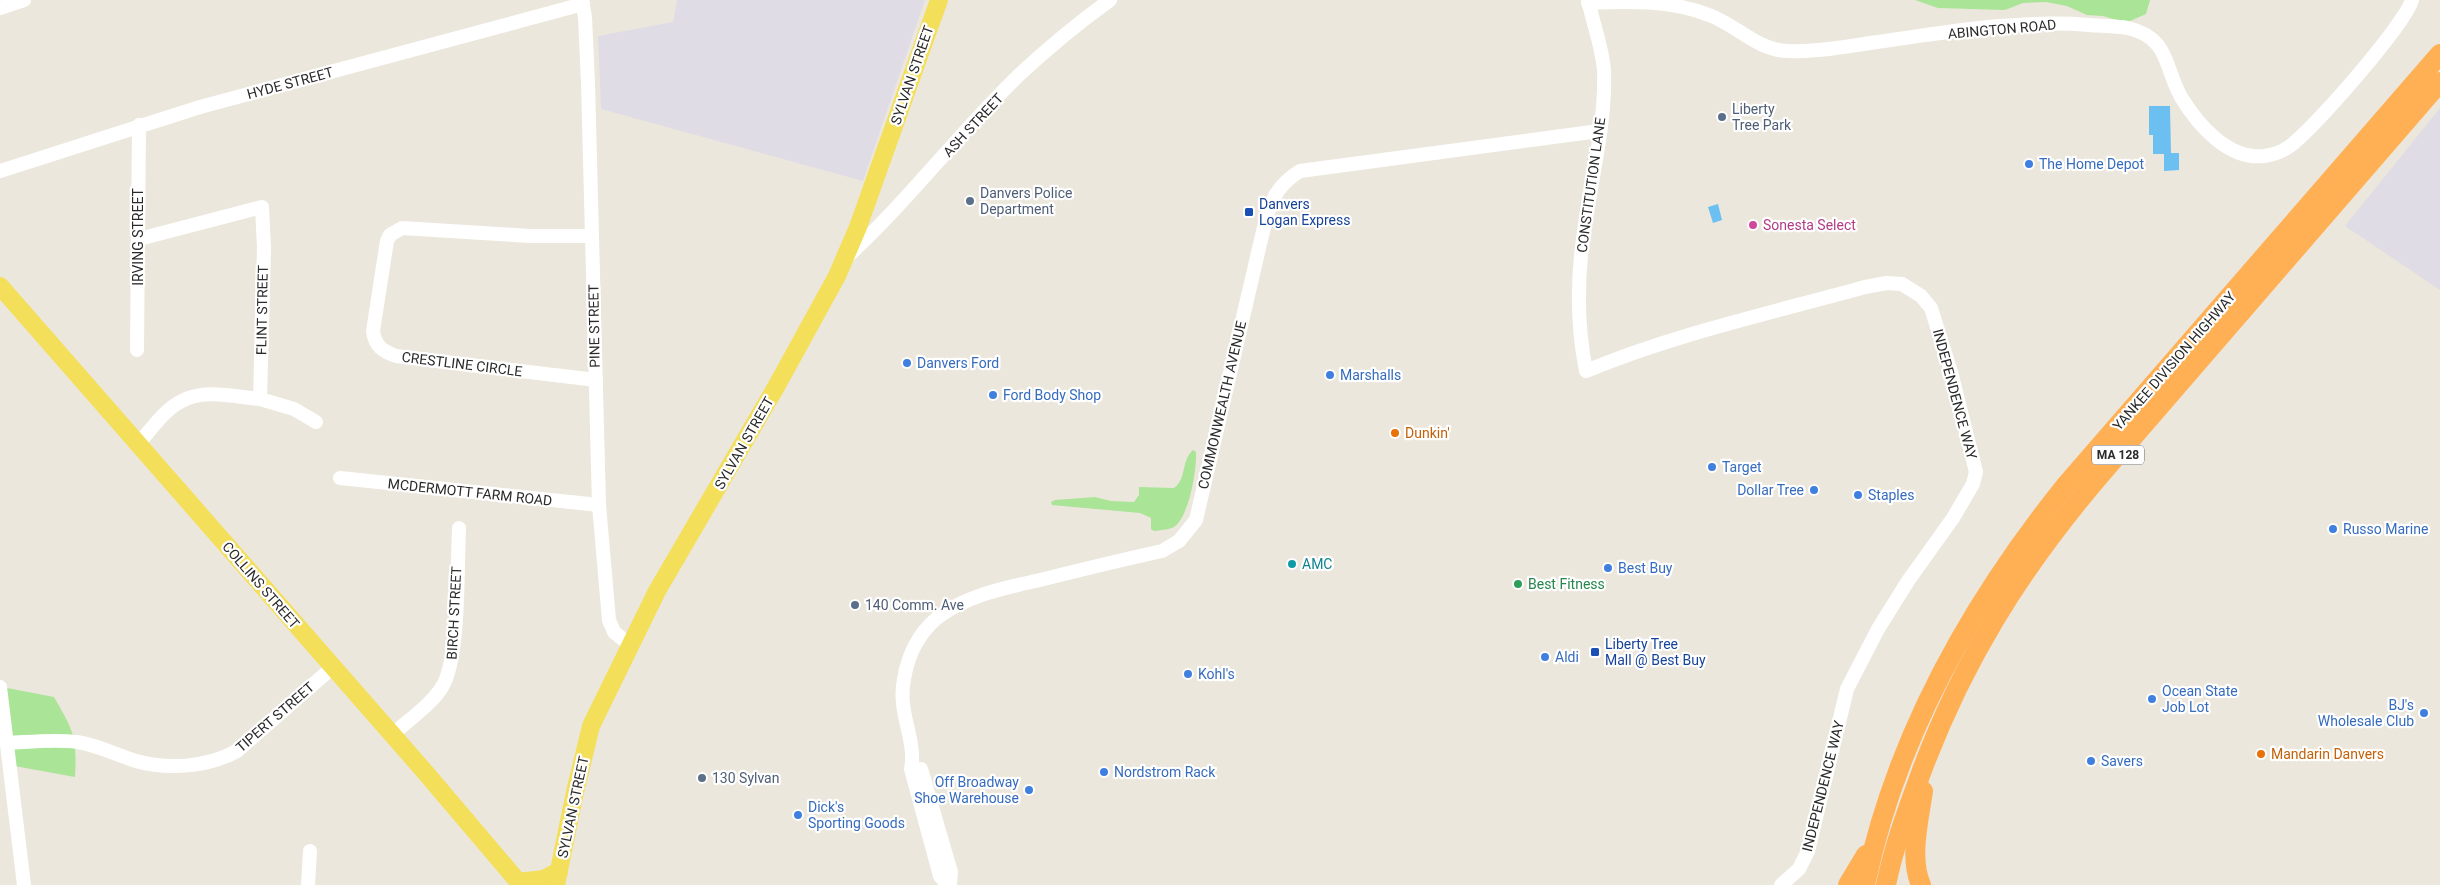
<svg xmlns="http://www.w3.org/2000/svg" width="2440" height="885" font-family="Roboto,sans-serif">
	<style>
		.industrial { fill: #e0dce5 }
		.green { fill: #a9e497 }
		.water { fill: #6cc0f1 }
		.lines { fill: none; stroke-linecap: round; stroke-linejoin: round }
		.minor { stroke: #fff; stroke-width: 14 }
		.major { stroke: #f3df5a; stroke-width: 18 }
		.highway { stroke: #ffb054; stroke-width: 20 }
		.service-dot { fill: #5c6f8a; stroke: #fff; stroke-width: 2 }
		.shop-dot { fill: #3f7fe0; stroke: #fff; stroke-width: 2 }
		.transit-dot { fill: #1a4fb4; stroke: #fff; stroke-width: 2 }
		.hotel-dot { fill: #d1479c; stroke: #fff; stroke-width: 2 }
		.food-dot { fill: #e8710a; stroke: #fff; stroke-width: 2 }
		.culture-dot { fill: #0f9aa8; stroke: #fff; stroke-width: 2 }
		.leisure-dot { fill: #2e9e5b; stroke: #fff; stroke-width: 2 }
		.labels { text-anchor: middle; dominant-baseline: central; stroke-width: 4.5; stroke-linejoin: round; paint-order: stroke }
		.shield { fill: #fff; stroke: #6a6a6a; stroke-width: 1 }
		.shield-label { font-size: 12px; font-weight: bold; fill: #2a2a2a }
		.street-label { font-size: 14px; fill: #2a2a2a; stroke: #fff }
		.service-label { font-size: 14px; fill: #4e5e75; stroke: #fff; text-anchor: start }
		.shop-label { font-size: 14px; fill: #366cbe; stroke: #fff; text-anchor: start }
		.transit-label { font-size: 14px; fill: #164399; stroke: #fff; text-anchor: start }
		.hotel-label { font-size: 14px; fill: #b23c85; stroke: #fff; text-anchor: start }
		.food-label { font-size: 14px; fill: #c56008; stroke: #fff; text-anchor: start }
		.culture-label { font-size: 14px; fill: #0d838f; stroke: #fff; text-anchor: start }
		.leisure-label { font-size: 14px; fill: #27864d; stroke: #fff; text-anchor: start }
	</style>
	<rect width="100%" height="100%" fill="#ece7dc"/>
	<!-- industrial -->
	<g class="industrial">
		<path d="M677,0H925L863,181L601,109L598,36L673,22Z"/>
		<path d="M2440,108V290L2345,226Z"/>
	</g>
	<!-- green -->
	<g class="green">
		<path d="M1915,0H2150L2146,14L2130,21H2120L2103,16L2087,15L2067,6L2046,2L2023,3L2005,10L1938,8Z"/>
		<path d="M1193,450L1196,452C1197,469 1189,517 1174,527C1168,530 1160,530 1154,531L1151,529V518L1140,513L1052,505L1051,502L1055,500L1095,497L1111,501L1134,502L1139,495V487L1174,488C1187,479 1181,460 1193,450Z"/>
		<path d="M2,687L54,697C74,732 77,736 75,777L9,765Z"/>
	</g>
	<!-- water -->
	<g class="water">
		<path d="M2149,106H2170L2171,153H2179V170L2164,171V154H2153V135H2149Z"/>
		<path d="M1718,204L1722,220L1713,223L1708,207Z"/>
	</g>
	<g class="lines">
		<!-- minor -->
		<g class="minor">
			<path d="M582,0L585,17L588,83L599,505L609,620L614,632L630,645"/>
			<path d="M1588,0C1593,23 1602,46 1604,70C1606,124 1591,179 1584,232C1577,278 1577,326 1586,371C1675,334 1771,313 1865,287L1887,283L1902,284L1921,296L1931,308L1951,372L1976,472L1973,484L1953,518L1908,581L1878,629L1847,689L1808,851L1799,869L1781,885"/>
			<path d="M1588,3C1629,1 1670,0 1709,15C1735,24 1758,51 1788,51C1815,52 1843,47 1870,43C1942,33 2016,19 2089,25C2101,26 2115,26 2128,28C2170,38 2164,67 2181,97C2198,125 2228,160 2264,156C2271,155 2281,152 2287,148C2310,134 2405,24 2412,0"/>
			<path d="M0,8L24,0"/>
			<path d="M0,171L200,107L583,4"/>
			<path d="M592,236H530L402,228L390,235L387,241L373,331C375,346 382,351 396,356L596,380"/>
			<path d="M847,257C909,200 959,133 1019,75C1048,48 1078,23 1110,0"/>
			<path d="M137,350L139,125"/>
			<path d="M260,399L294,409L316,422"/>
			<path d="M139,443C151,430 164,410 180,402C203,388 235,397 260,399L264,248L262,207L139,239"/>
			<path d="M340,478L599,505"/>
			<path d="M0,687L24,885"/>
			<path d="M392,735C408,720 431,705 442,687C460,659 457,565 459,528"/>
			<path d="M7,743C30,742 54,739 77,742C98,745 116,755 136,761C168,770 208,767 237,751L333,667"/>
			<path d="M921,769L951,872L950,885"/>
			<path d="M308,885L310,851"/>
			<path d="M948,885L940,876L911,769C917,740 897,713 904,679C908,655 918,634 937,618C966,595 1005,588 1040,580C1080,570 1121,560 1162,551L1179,541L1196,520L1260,244C1268,212 1270,189 1300,171L1599,131"/>
		</g>
		<!-- major -->
		<g class="major">
			<path d="M0,286L425,772L521,885"/>
			<path d="M518,882L544,879L559,871"/>
			<path d="M556,885L575,792L591,726L657,591L776,387L837,276L858,227L939,0"/>
		</g>
		<!-- highway -->
		<g class="highway">
			<path d="M1848,885L1866,855"/>
			<path d="M1865,885C1896,736 1972,602 2066,485L2440,54"/>
			<path d="M1886,885C1893,850 1905,817 1917,784C1960,664 2019,570 2101,474L2440,82"/>
			<path d="M1921,885C1909,858 1919,819 1923,791"/>
		</g>
	</g>
	<!-- markers -->
	<g class="service-dot">
		<circle cx="1722" cy="117" r="5"/>
		<circle cx="970" cy="201" r="5"/>
		<circle cx="855" cy="605" r="5"/>
		<circle cx="702" cy="778" r="5"/>
	</g>
	<g class="shop-dot">
		<circle cx="2029" cy="164" r="5"/>
		<circle cx="907" cy="363" r="5"/>
		<circle cx="1330" cy="375" r="5"/>
		<circle cx="993" cy="395" r="5"/>
		<circle cx="1712" cy="467" r="5"/>
		<circle cx="1814" cy="490" r="5"/>
		<circle cx="1858" cy="495" r="5"/>
		<circle cx="2333" cy="529" r="5"/>
		<circle cx="1608" cy="568" r="5"/>
		<circle cx="1545" cy="657" r="5"/>
		<circle cx="1188" cy="674" r="5"/>
		<circle cx="2152" cy="699" r="5"/>
		<circle cx="2424" cy="713" r="5"/>
		<circle cx="2091" cy="761" r="5"/>
		<circle cx="1104" cy="772" r="5"/>
		<circle cx="1029" cy="790" r="5"/>
		<circle cx="798" cy="815" r="5"/>
	</g>
	<g class="transit-dot">
		<rect x="1244" y="207" width="10" height="10" rx="2.5"/>
		<rect x="1590" y="647" width="10" height="10" rx="2.5"/>
	</g>
	<circle class="hotel-dot" cx="1753" cy="225" r="5"/>
	<g class="food-dot">
		<circle cx="1395" cy="433" r="5"/>
		<circle cx="2261" cy="754" r="5"/>
	</g>
	<circle class="culture-dot" cx="1292" cy="564" r="5"/>
	<circle class="leisure-dot" cx="1518" cy="584" r="5"/>
	<g class="labels">
		<!-- shield labels -->
		<rect class="shield" x="2092" y="445.5" width="52" height="19" rx="4"/>
		<g class="shield-label">
			<text x="2118" y="455">MA 128</text>
		</g>
		<!-- street labels -->
		<g class="street-label">
			<text transform="translate(2002 29) rotate(-5)">ABINGTON ROAD</text>
			<text transform="translate(912 75) rotate(-71)">SYLVAN STREET</text>
			<text transform="translate(290 83) rotate(-15)">HYDE STREET</text>
			<text transform="translate(973 125) rotate(-47)">ASH STREET</text>
			<text transform="translate(1591 185) rotate(-82)">CONSTITUTION LANE</text>
			<text transform="translate(138 237) rotate(-90)">IRVING STREET</text>
			<text transform="translate(262 310) rotate(-89)">FLINT STREET</text>
			<text transform="translate(594 326) rotate(-91)">PINE STREET</text>
			<text transform="translate(2174 361) rotate(-49)">YANKEE DIVISION HIGHWAY</text>
			<text transform="translate(462 364) rotate(7)">CRESTLINE CIRCLE</text>
			<text transform="translate(1955 394) rotate(75)">INDEPENDENCE WAY</text>
			<text transform="translate(1222 405) rotate(-77)">COMMONWEALTH AVENUE</text>
			<text transform="translate(744 443) rotate(-60)">SYLVAN STREET</text>
			<text transform="translate(470 492) rotate(6)">MCDERMOTT FARM ROAD</text>
			<text transform="translate(261 585) rotate(49)">COLLINS STREET</text>
			<text transform="translate(454 613) rotate(-87)">BIRCH STREET</text>
			<text transform="translate(275 717) rotate(-41)">TIPERT STREET</text>
			<text transform="translate(1823 786) rotate(-76)">INDEPENDENCE WAY</text>
			<text transform="translate(573 807) rotate(-78)">SYLVAN STREET</text>
		</g>
		<!-- service labels -->
		<g class="service-label">
			<text x="1732" y="109">Liberty<tspan x="1732" dy="16">Tree Park</tspan></text>
			<text x="980" y="193">Danvers Police<tspan x="980" dy="16">Department</tspan></text>
			<text x="865" y="605">140 Comm. Ave</text>
			<text x="712" y="778">130 Sylvan</text>
		</g>
		<!-- shop labels -->
		<g class="shop-label">
			<text x="2039" y="164">The Home Depot</text>
			<text x="917" y="363">Danvers Ford</text>
			<text x="1340" y="375">Marshalls</text>
			<text x="1003" y="395">Ford Body Shop</text>
			<text x="1722" y="467">Target</text>
			<text x="1804" y="490" text-anchor="end">Dollar Tree</text>
			<text x="1868" y="495">Staples</text>
			<text x="2343" y="529">Russo Marine</text>
			<text x="1618" y="568">Best Buy</text>
			<text x="1555" y="657">Aldi</text>
			<text x="1198" y="674">Kohl's</text>
			<text x="2162" y="691">Ocean State<tspan x="2162" dy="16">Job Lot</tspan></text>
			<text x="2414" y="705" text-anchor="end">BJ's<tspan x="2414" dy="16">Wholesale Club</tspan></text>
			<text x="2101" y="761">Savers</text>
			<text x="1114" y="772">Nordstrom Rack</text>
			<text x="1019" y="782" text-anchor="end">Off Broadway<tspan x="1019" dy="16">Shoe Warehouse</tspan></text>
			<text x="808" y="807">Dick's<tspan x="808" dy="16">Sporting Goods</tspan></text>
		</g>
		<!-- transit labels -->
		<g class="transit-label">
			<text x="1259" y="204">Danvers<tspan x="1259" dy="16">Logan Express</tspan></text>
			<text x="1605" y="644">Liberty Tree<tspan x="1605" dy="16">Mall @ Best Buy</tspan></text>
		</g>
		<!-- hotel labels -->
		<g class="hotel-label">
			<text x="1763" y="225">Sonesta Select</text>
		</g>
		<!-- food labels -->
		<g class="food-label">
			<text x="1405" y="433">Dunkin'</text>
			<text x="2271" y="754">Mandarin Danvers</text>
		</g>
		<!-- culture labels -->
		<g class="culture-label">
			<text x="1302" y="564">AMC</text>
		</g>
		<!-- leisure labels -->
		<g class="leisure-label">
			<text x="1528" y="584">Best Fitness</text>
		</g>
	</g>
</svg>
